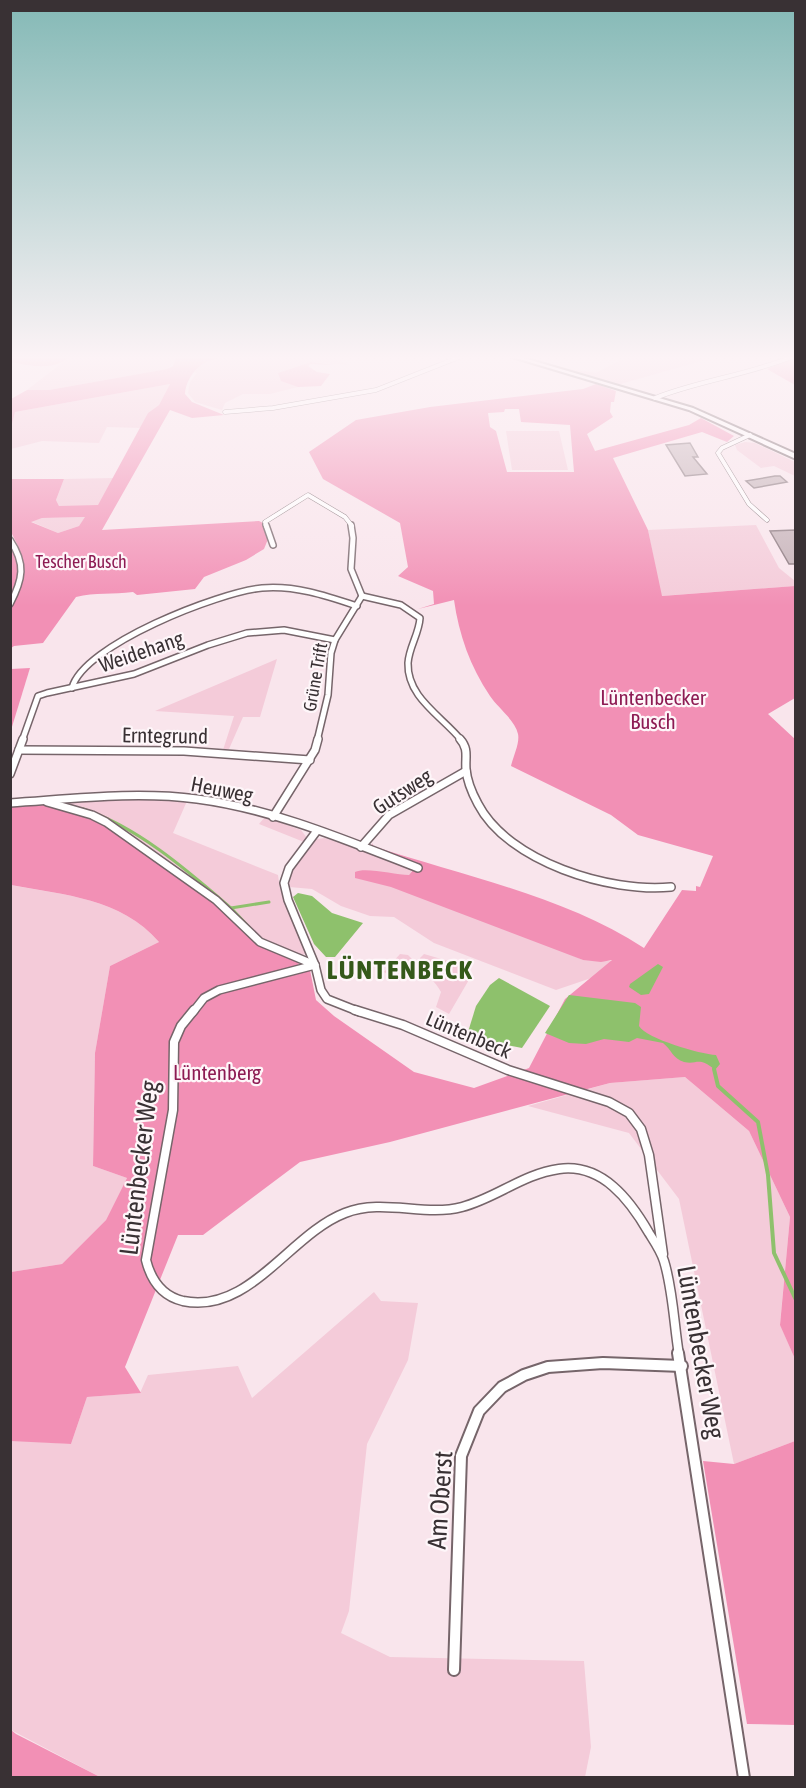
<svg xmlns="http://www.w3.org/2000/svg" width="806" height="1788" font-family="'Asap Condensed',sans-serif">
	<style>
		.green { fill: #f4cbd9 }
		.forest { fill: #f290b5; fill-rule: evenodd }
		.water { fill: #8ec16c }
		.lines { fill: none; stroke-linecap: round; stroke-linejoin: round }
		.stream-far1 { stroke: #8ec16c; stroke-width: 3 }
		.stream { stroke: #8ec16c; stroke-width: 4 }
		.building { fill: #c4b1b7; stroke: #87757b; stroke-width: 1.5 }
		.street-far4-casing { stroke: #76656a; stroke-width: 5 }
		.street-far3-casing { stroke: #76656a; stroke-width: 8 }
		.street-far2-casing { stroke: #76656a; stroke-width: 10 }
		.street-far1-casing { stroke: #76656a; stroke-width: 11 }
		.street-casing { stroke: #76656a; stroke-width: 14 }
		.secondary-casing { stroke: #76656a; stroke-width: 4 }
		.street-far4 { stroke: #fff; stroke-width: 4 }
		.street-far3 { stroke: #fff; stroke-width: 5 }
		.street-far2 { stroke: #fff; stroke-width: 7 }
		.street-far1 { stroke: #fff; stroke-width: 8 }
		.street { stroke: #fff; stroke-width: 10 }
		.secondary { fill: #fff; fill-rule: evenodd }
		.labels { text-anchor: middle; dominant-baseline: central; stroke-width: 4.5; stroke-linejoin: round; paint-order: stroke }
		.far-park-label { font-size: 18px; fill: #8d1b53; stroke: #fef6f9 }
		.far-street-label { font-size: 18px; fill: #393134; stroke: #fef6f9 }
		.street-label { font-size: 21px; fill: #393134; stroke: #fef6f9 }
		.park-label { font-size: 21px; fill: #8d1b53; stroke: #fef6f9 }
		.near-street-label { font-size: 26px; fill: #393134; stroke: #fef6f9 }
		.district-label { font-size: 27px; font-weight: bold; letter-spacing: 1.5px; fill: #35591a; stroke: #fef6f9 }
	</style>
	<rect width="100%" height="100%" fill="#f9e5ec"/>
	<!-- green -->
	<g class="green">
		<path d="M71,356H177L178,358L167,369L49,390H27Z"/>
		<path d="M217,356H343L336,359L349,365L311,362L289,369V382L298,387L270,394H243L225,403L222,410L195,402L188,393L190,382L197,373L194,372L205,361L215,359Z"/>
		<path d="M628,356H719L617,385L553,367L596,373Z"/>
		<path d="M170,384L159,405L148,413L141,428L107,427L99,443L42,441L11,449V428L15,412Z"/>
		<path d="M506,431H559L568,470H512Z"/>
		<path d="M745,442L755,443L795,462V476L774,466L761,468L737,450L735,445Z"/>
		<path d="M114,478L98,506H59L56,500L64,479Z"/>
		<path d="M86,517L79,526L58,533L30,521L42,518Z"/>
		<path d="M756,525L779,568L795,581V586L661,596L648,530Z"/>
		<path d="M277,659L260,717H243L229,749L223,750L234,716L155,711Z"/>
		<path d="M105,798L187,801L173,833L278,875L280,889L306,954L301,955L252,933L213,894L59,803L104,800Z"/>
		<path d="M265,817L301,830L307,838L304,842L259,824Z"/>
		<path d="M325,838L414,867L405,882L583,960L613,961L603,974L556,990L434,943L394,917L370,916L341,906L312,889L289,887C290,869 304,851 317,839Z"/>
		<path d="M10,885C64,895 121,898 159,942L110,966L95,1053L93,1166L127,1178L106,1220L62,1264L11,1272Z"/>
		<path d="M400,954L408,955L413,960L411,968L399,981L384,972Z"/>
		<path d="M424,954L462,965L458,973L470,978L449,1014L436,1007L441,992C435,981 427,974 416,970L420,958Z"/>
		<path d="M685,1077L749,1131L790,1217L780,1324L795,1359V1441L734,1464L679,1199L629,1133L528,1106L610,1083Z"/>
		<path d="M374,1292L381,1301L418,1303L408,1360L367,1444L349,1611L341,1633L390,1657L584,1661L591,1747L585,1777H100L11,1730V1440L71,1444L87,1397L140,1393L148,1375L238,1366L252,1398Z"/>
	</g>
	<!-- forest -->
	<g class="forest">
		<path d="M10,356L62,358L71,356C55,371 30,366 11,362Z"/>
		<path d="M177,356H217L215,359C199,362 186,378 185,394L192,402L224,415L192,418L170,410L102,530L259,521L263,523L268,539L264,549L246,560L204,577L195,589L137,595L133,592C113,595 95,592 76,597L43,643L14,646L11,648V541L19,548L11,532V479H64L56,500L59,506L98,505L148,413L159,405L170,384L15,412L11,428V399L27,390H49L167,369L173,366ZM85,517L79,526L58,533L31,522L42,518Z"/>
		<path d="M795,357V385L767,369Z"/>
		<path d="M311,362L334,365L310,364L308,366L317,372L330,374L321,386L298,387L281,381L278,373Z"/>
		<path d="M596,384L616,391L614,402H611L610,412L613,417L587,434L595,451L689,425L701,418L734,436L727,442L702,432L613,458L648,530L662,596L795,586V698L768,714L796,740L795,1359L780,1325L790,1217L749,1131L685,1077L610,1083L390,1142L300,1162L203,1235H178L125,1367L141,1393L87,1397L71,1444L11,1441V1272L62,1264L106,1220L127,1178L93,1166L95,1053L110,966L159,942C121,898 64,895 11,885V806L43,805L73,811L101,822L213,902L256,943L300,961L294,973L310,970L316,1000L334,1016L414,1072L474,1088L529,1068L565,999L612,960L601,962L583,960L391,887L355,878V872C366,867 395,875 409,875L417,865L372,847V843L373,846C463,876 564,896 644,948L682,890L696,891V886L700,887L713,856L638,835L611,815L511,766C513,757 520,743 518,734C515,720 498,708 490,696C470,666 459,635 454,600L418,609L434,604L433,591L398,576L408,567L400,523L323,479L309,452L356,420L430,407L583,389ZM505,409H519L521,422L570,425L574,472H507L496,431L490,427L488,413L504,412Z"/>
		<path d="M30,668L11,730V669Z"/>
		<path d="M795,1441V1725L747,1724L703,1461L734,1464Z"/>
		<path d="M11,1730L16,1734L100,1777H11Z"/>
	</g>
	<!-- water -->
	<g class="water">
		<path d="M298,893L312,896L332,913L363,923L335,957H326L314,944L293,897Z"/>
		<path d="M658,964L663,967L649,994L641,995L629,987L630,984Z"/>
		<path d="M499,978L550,1006L522,1048L475,1039L468,1032L476,1006L490,985Z"/>
		<path d="M569,995L635,1003L641,1007L639,1026C647,1039 700,1054 716,1055L720,1064L715,1070C698,1056 698,1065 684,1062C673,1059 671,1049 663,1043L637,1038L629,1042L604,1039L586,1044L569,1043L545,1033Z"/>
	</g>
	<g class="lines">
		<!-- stream-far1 -->
		<g class="stream-far1">
			<path d="M83,809C138,827 188,871 231,908L269,902"/>
			<path d="M231,908L249,927"/>
		</g>
		<!-- stream -->
		<path class="stream" d="M714,1069L718,1086L758,1122L768,1175L774,1253L796,1300"/>
	</g>
	<!-- building -->
	<g class="building">
		<path d="M690,443L698,457H693L707,474L685,476L666,445Z"/>
		<path d="M775,476H780L787,482L754,488L746,481Z"/>
		<path d="M795,530V564H789L770,531Z"/>
	</g>
	<g class="lines">
		<defs>
			<g id="street-far4">
				<path d="M655,398C700,380 749,375 794,356"/>
				<path d="M225,412L273,408L376,390L462,356"/>
				<path d="M750,435L722,448L718,453L749,504L767,520"/>
				<path d="M266,526L265,522L308,495L345,517L352,526"/>
			</g>
			<g id="street-far3">
				<path d="M266,525L273,545"/>
				<path d="M351,525L353,538L351,569L362,596"/>
				<path d="M10,540C26,564 23,579 10,604"/>
				<path d="M362,596L401,605L420,618C419,634 409,647 408,663C407,698 442,716 462,741"/>
				<path d="M72,688C83,645 219,592 262,588C295,585 327,596 357,606"/>
				<path d="M22,741L38,696L47,693L134,674L208,645L247,633L284,630L335,640"/>
				<path d="M317,741L328,695L331,653L335,640L362,596"/>
			</g>
			<g id="street-far2">
				<path d="M460,739C469,749 465,757 466,769C467,781 472,793 478,804C508,862 610,893 671,887"/>
				<path d="M19,750L184,751L310,760"/>
				<path d="M10,774L23,739"/>
				<path d="M47,802L92,815L106,822L216,900L260,942L315,965"/>
				<path d="M10,803C72,799 135,791 197,799C273,809 346,840 418,868"/>
				<path d="M273,817L315,750L318,739"/>
				<path d="M316,832L289,868L284,883L288,900L315,965L321,990L327,999L360,1012"/>
				<path d="M361,847L389,815L466,771"/>
				<path d="M193,1012L204,998L219,990L315,965"/>
			</g>
			<g id="street-far1">
				<path d="M194,1010L181,1026L174,1042L173,1110L146,1260C151,1280 162,1296 183,1301C249,1315 290,1234 345,1213C383,1198 424,1217 462,1207C496,1198 523,1174 559,1169C602,1163 630,1200 649,1233C654,1241 661,1251 664,1261C673,1290 674,1325 679,1355"/>
				<path d="M355,1010L403,1025L508,1070L609,1102L629,1113L641,1129L649,1155L663,1254"/>
			</g>
			<g id="street">
				<path d="M678,1353L744,1778"/>
				<path d="M454,1670L461,1456L479,1411L502,1387L524,1375L548,1367L603,1363L682,1366"/>
			</g>
			<path id="secondary" d="M509,356H517L693,408L796,454V459L689,410Z"/>
		</defs>
		<!-- street-far4 casing -->
		<use href="#street-far4" class="street-far4-casing"/>
		<!-- street-far3 casing -->
		<use href="#street-far3" class="street-far3-casing"/>
		<!-- street-far2 casing -->
		<use href="#street-far2" class="street-far2-casing"/>
		<!-- street-far1 casing -->
		<use href="#street-far1" class="street-far1-casing"/>
		<!-- street casing -->
		<use href="#street" class="street-casing"/>
		<!-- secondary casing -->
		<use href="#secondary" class="secondary-casing"/>
		<!-- street-far4 -->
		<use href="#street-far4" class="street-far4"/>
		<!-- street-far3 -->
		<use href="#street-far3" class="street-far3"/>
		<!-- street-far2 -->
		<use href="#street-far2" class="street-far2"/>
		<!-- street-far1 -->
		<use href="#street-far1" class="street-far1"/>
		<!-- street -->
		<use href="#street" class="street"/>
		<!-- secondary -->
		<use href="#secondary" class="secondary"/>
	</g>
	<!-- sky -->
	<linearGradient id="sky" x2="0" y2="1"><stop stop-color="#84b9b6"/><stop offset="0.59" stop-color="#fcf3f6"/><stop offset="1" stop-color="#fcf3f6" stop-opacity="0"/></linearGradient>
	<rect width="806" height="606" fill="url(#sky)"/>
	<g class="labels">
		<!-- far-park labels -->
		<g class="far-park-label">
			<text x="81" y="561">Tescher Busch</text>
		</g>
		<!-- far-street labels -->
		<g class="far-street-label">
			<text transform="translate(315 677) rotate(-80)">Grüne Trift</text>
		</g>
		<!-- street labels -->
		<g class="street-label">
			<text transform="translate(141 651) rotate(-19)">Weidehang</text>
			<text transform="translate(165 735) rotate(1)">Erntegrund</text>
			<text transform="translate(222 789) rotate(11)">Heuweg</text>
			<text transform="translate(402 791) rotate(-33)">Gutsweg</text>
			<text transform="translate(469 1034) rotate(23)">Lüntenbeck</text>
		</g>
		<!-- park labels -->
		<g class="park-label">
			<text x="653" y="697">Lüntenbecker<tspan x="653" dy="24">Busch</tspan></text>
			<text x="217" y="1072">Lüntenberg</text>
		</g>
		<!-- near-street labels -->
		<g class="near-street-label">
			<text transform="translate(139 1168) rotate(-83)">Lüntenbecker Weg</text>
			<text transform="translate(701 1352) rotate(80)">Lüntenbecker Weg</text>
			<text transform="translate(440 1500) rotate(-86)">Am Oberst</text>
		</g>
		<!-- district labels -->
		<g class="district-label">
			<text x="400" y="969">LÜNTENBECK</text>
		</g>
	</g>
	<!-- border -->
	<rect width="806" height="1788" fill="none" stroke="#393134" stroke-width="24"/>
</svg>
